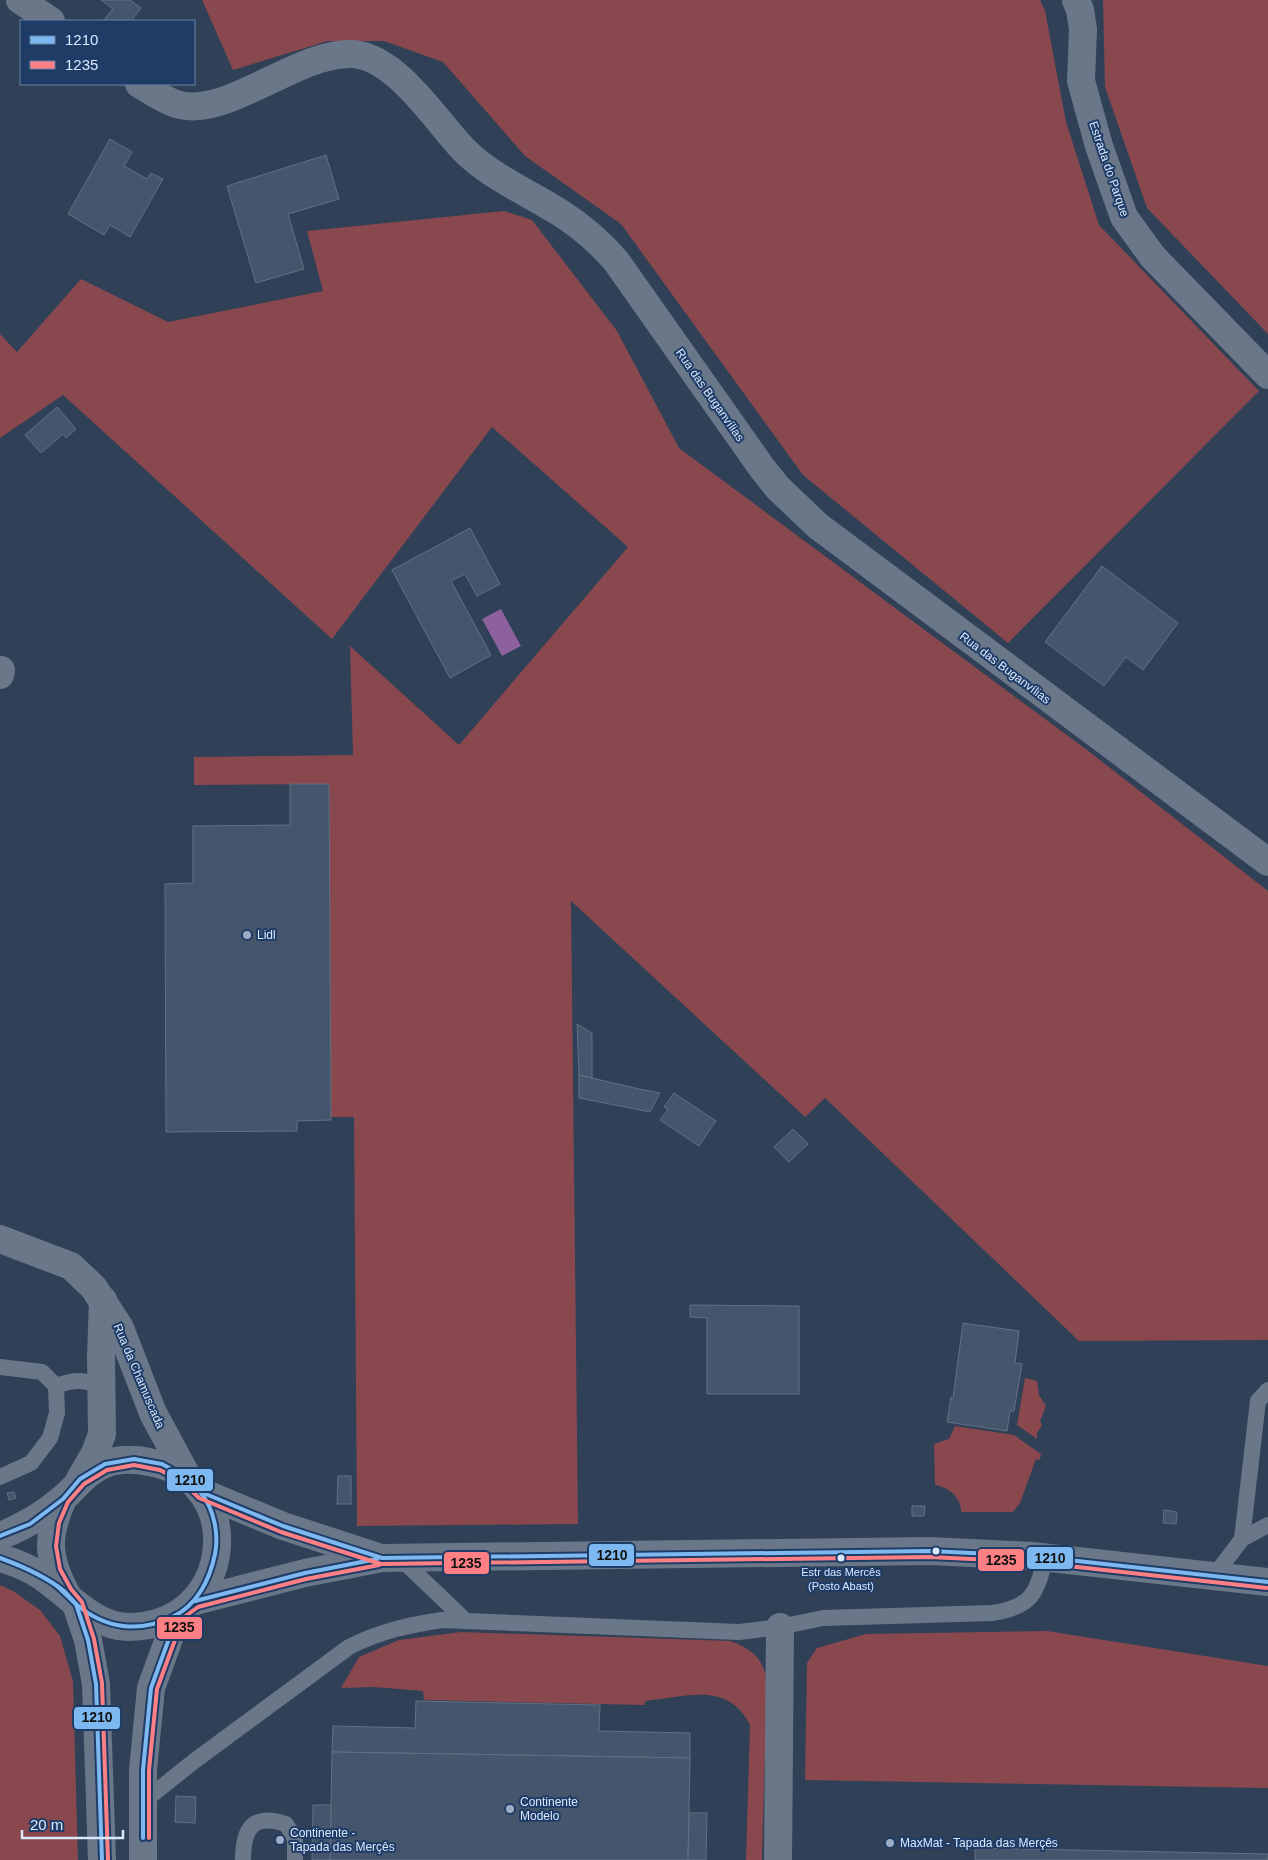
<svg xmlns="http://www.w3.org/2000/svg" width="1268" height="1860" font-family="Arial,sans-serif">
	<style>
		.green { fill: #88484e }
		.water { fill: #8d619e }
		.building { fill: #45556c; stroke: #637084 }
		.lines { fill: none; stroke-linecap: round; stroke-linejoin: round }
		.service { stroke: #6a7789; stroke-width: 16 }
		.minor { stroke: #6a7789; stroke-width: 28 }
		.tertiary { stroke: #6a7789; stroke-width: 28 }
		.bus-1-casing { stroke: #1f3c67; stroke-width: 8 }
		.bus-2-casing { stroke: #1f3c67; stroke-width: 8 }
		.bus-1 { stroke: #7db9f0; stroke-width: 4 }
		.bus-2 { stroke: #ff8084; stroke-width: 4 }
		.poi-dot { fill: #9eadc4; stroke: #1f3c67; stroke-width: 2 }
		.bus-dot { fill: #dae8fe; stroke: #1f3c67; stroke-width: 2 }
		.labels { text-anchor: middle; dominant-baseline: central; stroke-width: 4; stroke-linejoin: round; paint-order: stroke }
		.bus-label { font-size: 11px; fill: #dae8fe; stroke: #1f3c67 }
		.street-label { font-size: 12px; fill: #dae8fe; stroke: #1f3c67 }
		.poi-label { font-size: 12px; fill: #dae8fe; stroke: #1f3c67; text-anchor: start }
		.line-badge { stroke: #1f3c67; stroke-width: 2 }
		.pale-badge-label { font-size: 14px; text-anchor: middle; font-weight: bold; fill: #111 }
	</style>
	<rect width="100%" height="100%" fill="#2f4057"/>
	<!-- green -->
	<g class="green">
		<path d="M202,0H1040L1045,11L1066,122L1099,225L1259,391L1008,643L803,475L621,224L525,156L443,62L384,41H328L233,70Z"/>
		<path d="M1103,0H1268V334L1147,208L1105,87Z"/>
		<path d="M504,211L532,220L617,331L679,448L1087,750L1268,891V1340L1079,1341L825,1098L805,1117L571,901L578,1524L357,1526L354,1117H331L329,784L194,785V757L353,755L350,646L459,745L628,547L492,427L332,639L63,395L0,438V334L17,352L81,279L168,322L323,291L307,231Z"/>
		<path d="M1025,1378L1037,1381L1039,1395L1046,1406L1040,1421L1042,1425L1037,1433V1439L1017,1425Z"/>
		<path d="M955,1426L1014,1435L1041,1454L1040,1460L1036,1459L1020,1503L1013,1512H961C962,1498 948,1487 935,1485L934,1444L949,1439Z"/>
		<path d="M0,1585L13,1591L40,1610L60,1636L73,1682L78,1860H0Z"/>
		<path d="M1047,1631L1268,1666V1788L805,1780L807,1663L817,1648L866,1634Z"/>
		<path d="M461,1632L731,1641C752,1650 760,1655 767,1678L762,1860H746L750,1725C728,1681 686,1697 645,1701V1705L424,1700L423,1691L374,1687L341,1688L359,1657L399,1640Z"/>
	</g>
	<!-- water -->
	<path class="water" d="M501,609L521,646L502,656L482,619Z"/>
	<!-- building -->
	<g class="building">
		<path d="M101,0H130L141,8L131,21H103L113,9Z"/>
		<path d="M110,139L132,152L124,166L147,179L151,173L163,179L130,237L110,225L104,235L68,214Z"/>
		<path d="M326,155L339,199L288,214L304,269L256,283L227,186Z"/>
		<path d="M57,407L76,429L66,438L63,434L41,453L25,435Z"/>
		<path d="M470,528L500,584L477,596L465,574L451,581L491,655L450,678L392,570Z"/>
		<path d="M1102,566L1178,623L1143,670L1126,657L1104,686L1045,642Z"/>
		<path d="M290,784H329L331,1120L297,1121V1131L166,1132L165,884L193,883V826L290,825Z"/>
		<path d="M577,1024L592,1033V1078L579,1075Z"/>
		<path d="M579,1075L639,1089L660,1093L650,1112L579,1098Z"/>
		<path d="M674,1093L716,1121L699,1146L660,1120L668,1109L664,1107Z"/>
		<path d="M793,1129L808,1144L789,1162L774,1147Z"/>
		<path d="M690,1305L799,1306V1394H707V1318L690,1317Z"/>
		<path d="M963,1323L1019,1331L1015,1363L1022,1364L1014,1411H1010L1007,1431L947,1422L951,1397L953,1398Z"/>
		<path d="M338,1476H351V1504H337Z"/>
		<path d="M14,1492L16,1498L9,1500L7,1493Z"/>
		<path d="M912,1506H925L924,1516H912Z"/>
		<path d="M1164,1510L1177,1512L1176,1524L1163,1523Z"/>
		<path d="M416,1701L600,1705L599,1731L690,1733V1758L332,1752L333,1726L415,1728Z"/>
		<path d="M332,1752L690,1758L688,1860H330Z"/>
		<path d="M176,1796L196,1797L195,1823L175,1822Z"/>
		<path d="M313,1805H331L330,1860H312Z"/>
		<path d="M689,1813H707L706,1860H688Z"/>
		<path d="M975,1848L1268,1854V1860H975Z"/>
	</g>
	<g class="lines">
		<!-- service -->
		<g class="service">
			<path d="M0,1367L42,1372L56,1386L57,1413L50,1438L31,1463L0,1477"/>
			<path d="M56,1386C74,1379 86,1379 103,1388"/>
			<path d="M1242,1539L1258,1401L1268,1390"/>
			<path d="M401,1559L466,1621"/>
			<path d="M1214,1576L1242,1539L1268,1525"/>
			<path d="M143,1802L193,1762L349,1647C380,1631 409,1625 442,1620L739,1632L780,1627L823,1618L992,1613C1033,1607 1036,1593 1046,1557"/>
			<path d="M243,1860C243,1828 253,1813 286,1824L295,1839V1860"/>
		</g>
		<!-- minor -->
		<g class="minor">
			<path d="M20,0L51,21"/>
			<path d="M1076,0L1080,10L1083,29L1081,81L1099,146L1124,217L1153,257L1268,375"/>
			<path d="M139,84C151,91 163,99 176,104C226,120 296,52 352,54C396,56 436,121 464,150C492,178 526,191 559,212C581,226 599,241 616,261L762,468L778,488L818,526L1268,862"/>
			<path d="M0,675L1,670"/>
			<path d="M0,1239L71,1266L94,1288L120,1328L153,1413L188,1478"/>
			<path d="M80,1479L95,1453L102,1434L101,1356L103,1300"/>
			<path d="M778,1860L780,1627"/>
		</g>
		<!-- tertiary -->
		<g class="tertiary">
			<path d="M201,1492L283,1526L378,1557"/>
			<path d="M63,1499C46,1536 47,1557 66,1593"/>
			<path d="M0,1536C23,1527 42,1516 61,1500C77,1487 84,1473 105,1464C119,1459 135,1459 149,1462C250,1479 235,1627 128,1627C94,1627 67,1593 41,1576C29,1568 14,1562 0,1558"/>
			<path d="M195,1601L305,1573L382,1558L930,1551L1032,1556L1268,1582"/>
			<path d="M76,1604L88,1640L96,1684L102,1860"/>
			<path d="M143,1860V1770L151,1688L178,1614"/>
		</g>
		<defs>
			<g id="bus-1">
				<path d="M0,1536L30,1524L63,1499L80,1479L105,1464L134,1459L162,1464L188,1478L201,1492L283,1526L382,1558L930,1551L1032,1556L1268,1582"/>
				<path d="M0,1558C22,1566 45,1576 64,1591C69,1595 72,1601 77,1605C106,1629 139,1633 172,1617C197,1606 210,1579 215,1554C219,1534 214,1509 201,1493C195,1485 185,1479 178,1473"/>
				<path d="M57,1586L76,1604L88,1640L96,1684L102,1860"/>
				<path d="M195,1601L305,1573L377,1559"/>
				<path d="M143,1838V1770L151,1688L178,1614"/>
			</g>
			<g id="bus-2">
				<path d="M149,1838V1770L157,1689L183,1618L198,1607L306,1579L379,1565"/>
				<path d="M108,1860L102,1683L94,1639L82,1602L71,1589L60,1569L56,1546L59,1523L68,1502L84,1484L107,1470L134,1465L160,1470L184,1483L199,1498L281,1532L381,1564L930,1557L1032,1562L1267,1588"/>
			</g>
		</defs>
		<!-- bus-1 casing -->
		<use href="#bus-1" class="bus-1-casing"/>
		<!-- bus-2 casing -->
		<use href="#bus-2" class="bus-2-casing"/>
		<!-- bus-1 -->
		<use href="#bus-1" class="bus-1"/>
		<!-- bus-2 -->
		<use href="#bus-2" class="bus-2"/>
	</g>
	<!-- markers -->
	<g class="poi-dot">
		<circle cx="247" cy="935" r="5"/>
		<circle cx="510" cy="1809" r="5"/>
		<circle cx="280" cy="1840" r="5"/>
		<circle cx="890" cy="1843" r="5"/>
	</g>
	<g class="bus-dot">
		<circle cx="936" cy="1551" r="4.5"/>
		<circle cx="841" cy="1558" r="4.5"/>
	</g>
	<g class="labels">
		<!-- bus labels -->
		<g class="bus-label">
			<text x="841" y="1572">Estr das Mercês<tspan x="841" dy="14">(Posto Abast)</tspan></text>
		</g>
		<!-- street labels -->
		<g class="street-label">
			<text transform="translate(1109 169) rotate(71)">Estrada do Parque</text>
			<text transform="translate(710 395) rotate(55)">Rua das Buganvílias</text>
			<text transform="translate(1005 668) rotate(37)">Rua das Buganvílias</text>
			<text transform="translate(139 1376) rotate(67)">Rua da Chamuscada</text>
		</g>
		<!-- poi labels -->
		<g class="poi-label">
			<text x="257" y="935">Lidl</text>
			<text x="520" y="1802">Continente<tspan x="520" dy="14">Modelo</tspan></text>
			<text x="290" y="1833">Continente -<tspan x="290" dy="14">Tapada das Merçês</tspan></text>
			<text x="900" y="1843">MaxMat - Tapada das Merçês</text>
		</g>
	</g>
	<g class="line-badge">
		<rect x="166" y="1468" width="48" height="24" rx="5" fill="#7db9f0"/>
		<rect x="588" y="1543" width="47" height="24" rx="5" fill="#7db9f0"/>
		<rect x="1026" y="1546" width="48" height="24" rx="5" fill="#7db9f0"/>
		<rect x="977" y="1548" width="48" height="24" rx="5" fill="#ff8084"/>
		<rect x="443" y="1551" width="47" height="24" rx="5" fill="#ff8084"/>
		<rect x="156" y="1616" width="47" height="24" rx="5" fill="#ff8084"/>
		<rect x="73" y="1706" width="48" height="24" rx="5" fill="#7db9f0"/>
	</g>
	<g class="pale-badge-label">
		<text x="190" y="1485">1210</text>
		<text x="612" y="1560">1210</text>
		<text x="1050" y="1563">1210</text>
		<text x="1001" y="1565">1235</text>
		<text x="466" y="1568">1235</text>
		<text x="179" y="1632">1235</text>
		<text x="97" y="1722">1210</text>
	</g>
	<!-- legend -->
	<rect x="20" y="20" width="175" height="65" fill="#1f3c67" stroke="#6a81a3"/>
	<rect x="30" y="36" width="25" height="8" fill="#7db9f0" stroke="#6a81a3"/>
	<text x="65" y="45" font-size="15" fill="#dae8fe">1210</text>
	<rect x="30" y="61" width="25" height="8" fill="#ff8084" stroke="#6a81a3"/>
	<text x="65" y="70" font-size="15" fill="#dae8fe">1235</text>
	<!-- scale -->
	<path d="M22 1830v8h101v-8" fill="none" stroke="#dae8fe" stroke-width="2.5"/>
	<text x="30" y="1830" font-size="15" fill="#dae8fe" stroke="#1f3c67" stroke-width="4" paint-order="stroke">20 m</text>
</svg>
